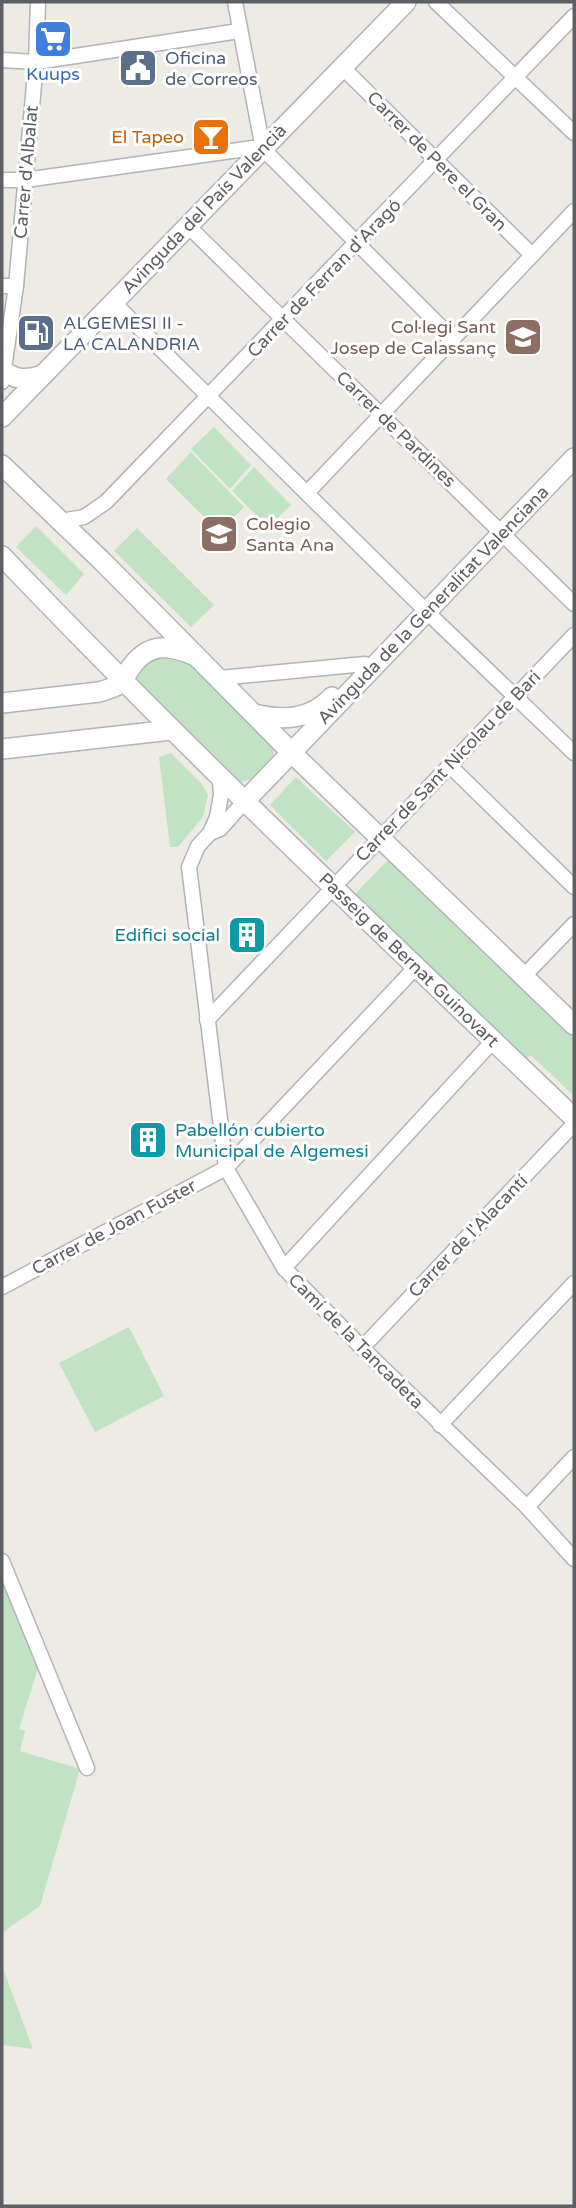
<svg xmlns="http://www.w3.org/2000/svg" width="576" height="2208" font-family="'Varela Round',sans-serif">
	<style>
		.green { fill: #c1e3c3 }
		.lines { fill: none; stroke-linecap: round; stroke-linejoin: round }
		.minor-casing { stroke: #b1b4b8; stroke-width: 17 }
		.tertiary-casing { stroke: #b1b4b8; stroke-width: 22 }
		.minor { stroke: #fff; stroke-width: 14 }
		.tertiary { stroke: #fff; stroke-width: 19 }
		.labels { text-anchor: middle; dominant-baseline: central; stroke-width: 6; stroke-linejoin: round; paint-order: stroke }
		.service-label { font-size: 18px; fill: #4e5e75; stroke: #fff; text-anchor: start }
		.shop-label { font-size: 18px; fill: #366cbe; stroke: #fff }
		.food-label { font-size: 18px; fill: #c56008; stroke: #fff; text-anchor: end }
		.street-label { font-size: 18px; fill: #5c5f63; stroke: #fff }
		.education-label { font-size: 18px; fill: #785e54; stroke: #fff; text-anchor: end }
		.culture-label { font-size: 18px; fill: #0d838f; stroke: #fff; text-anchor: end }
	</style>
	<rect width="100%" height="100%" fill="#edebe4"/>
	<!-- green -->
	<g class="green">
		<path d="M214,427L251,465L230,489L191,449Z"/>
		<path d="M191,452L244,507L219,532L166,479Z"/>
		<path d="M254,467L291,505L268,527L232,491Z"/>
		<path d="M36,526L84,574L66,595L16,547Z"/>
		<path d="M137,528L214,605L191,627L114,551Z"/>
		<path d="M158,655L187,661L273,745C279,765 252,784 234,782L136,682L139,669Z"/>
		<path d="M171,753L201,783L208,795L203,817L178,847H170L159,757Z"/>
		<path d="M296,777L355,832L326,861L270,805Z"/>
		<path d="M392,856L574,1031V1096L531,1055L522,1063L350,899Z"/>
		<path d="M129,1327L164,1396L95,1432L59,1363Z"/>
		<path d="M2,1576L39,1665L19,1729L25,1731L20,1751L80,1769L40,1906L2,1933Z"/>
		<path d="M2,1966L33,2049L2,2045Z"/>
	</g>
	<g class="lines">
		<defs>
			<g id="minor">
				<path d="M235,2L263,149L453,339"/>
				<path d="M436,2L574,133"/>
				<path d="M2,60L36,62L239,31"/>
				<path d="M342,67L532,255"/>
				<path d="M2,180H25L253,148L263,149"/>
				<path d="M188,226L574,604"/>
				<path d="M2,286H16"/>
				<path d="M113,302L421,606"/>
				<path d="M2,382L16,286L36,62L38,2"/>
				<path d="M307,493L574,211"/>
				<path d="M61,521L84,517L106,502L574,16"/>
				<path d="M427,612L574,753"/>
				<path d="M219,678L365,664"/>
				<path d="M449,765L574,887"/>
				<path d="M220,779L221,795L217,817L210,833L198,846L189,867L226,1168L284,1268L362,1348L527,1507L574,1559"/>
				<path d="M210,833L220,829L244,802"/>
				<path d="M524,976L574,924"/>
				<path d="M207,1020L574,635"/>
				<path d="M284,1268L493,1041"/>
				<path d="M2,1287L226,1168L416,967"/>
				<path d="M362,1348L574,1124"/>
				<path d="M440,1425L574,1283"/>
				<path d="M527,1507L574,1457"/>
				<path d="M2,1561L87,1768"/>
			</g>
			<g id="tertiary">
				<path d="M4,371C16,380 26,380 40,376"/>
				<path d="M2,417L406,2"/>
				<path d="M2,465L103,562L296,757L574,1025"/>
				<path d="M2,556C187,750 381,933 574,1118"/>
				<path d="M2,703L99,692C106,690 113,688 120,684C124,680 126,675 129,670C146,644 166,643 193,655"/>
				<path d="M254,714C283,721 310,720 332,697"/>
				<path d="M2,749L171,730"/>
				<path d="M244,802L574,458"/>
			</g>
		</defs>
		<!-- minor casing -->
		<use href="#minor" class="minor-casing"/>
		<!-- tertiary casing -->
		<use href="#tertiary" class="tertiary-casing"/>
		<!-- minor -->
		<use href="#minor" class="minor"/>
		<!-- tertiary -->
		<use href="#tertiary" class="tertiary"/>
	</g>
	<!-- icons -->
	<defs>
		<symbol id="supermarket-square" viewBox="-11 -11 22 22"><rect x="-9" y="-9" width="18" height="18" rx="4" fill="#3f7fe0" stroke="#fff"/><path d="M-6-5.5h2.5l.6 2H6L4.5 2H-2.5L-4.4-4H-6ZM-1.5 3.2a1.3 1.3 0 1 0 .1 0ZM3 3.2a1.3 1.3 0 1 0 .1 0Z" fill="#fff"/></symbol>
		<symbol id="civic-square" viewBox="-11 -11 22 22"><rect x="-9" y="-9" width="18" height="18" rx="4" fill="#5c6f8a" stroke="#fff"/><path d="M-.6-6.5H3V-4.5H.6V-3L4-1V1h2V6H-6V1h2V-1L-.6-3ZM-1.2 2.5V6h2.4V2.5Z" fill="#fff"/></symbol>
		<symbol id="bar-square" viewBox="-11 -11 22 22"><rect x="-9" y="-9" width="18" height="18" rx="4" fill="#e8710a" stroke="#fff"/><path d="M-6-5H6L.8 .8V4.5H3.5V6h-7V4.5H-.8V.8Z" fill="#fff"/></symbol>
		<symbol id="fuel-square" viewBox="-11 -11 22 22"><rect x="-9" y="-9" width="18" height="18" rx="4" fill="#5c6f8a" stroke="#fff"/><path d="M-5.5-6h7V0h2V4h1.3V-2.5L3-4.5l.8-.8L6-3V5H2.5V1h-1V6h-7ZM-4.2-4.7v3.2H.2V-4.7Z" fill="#fff"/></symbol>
		<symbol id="school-square" viewBox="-11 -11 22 22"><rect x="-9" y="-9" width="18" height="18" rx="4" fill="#8d6e63" stroke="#fff"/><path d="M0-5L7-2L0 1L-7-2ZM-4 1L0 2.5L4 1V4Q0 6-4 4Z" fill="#fff"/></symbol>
		<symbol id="building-square" viewBox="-11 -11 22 22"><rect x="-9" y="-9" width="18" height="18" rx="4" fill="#0f9aa8" stroke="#fff"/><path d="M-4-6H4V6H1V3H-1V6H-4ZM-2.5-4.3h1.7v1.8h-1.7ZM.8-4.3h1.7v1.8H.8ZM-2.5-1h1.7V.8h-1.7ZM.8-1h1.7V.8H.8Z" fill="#fff"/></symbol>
	</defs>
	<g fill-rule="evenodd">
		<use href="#supermarket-square" x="31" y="17" width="44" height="44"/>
		<use href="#civic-square" x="116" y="46" width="44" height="44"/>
		<use href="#bar-square" x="189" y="115" width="44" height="44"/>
		<use href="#fuel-square" x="14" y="311" width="44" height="44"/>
		<use href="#school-square" x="501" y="315" width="44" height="44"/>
		<use href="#school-square" x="197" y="512" width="44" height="44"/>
		<use href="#building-square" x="225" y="913" width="44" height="44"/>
		<use href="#building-square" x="126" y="1118" width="44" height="44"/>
	</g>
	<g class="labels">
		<!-- service labels -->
		<g class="service-label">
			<text x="165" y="58">Oficina<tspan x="165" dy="21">de Correos</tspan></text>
			<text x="63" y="323">ALGEMESI II -<tspan x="63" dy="21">LA CALANDRIA</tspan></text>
		</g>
		<!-- shop labels -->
		<g class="shop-label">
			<text x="53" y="74">Kuups</text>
		</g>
		<!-- food labels -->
		<g class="food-label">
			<text x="184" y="137">El Tapeo</text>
		</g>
		<!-- street labels -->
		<g class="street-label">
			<text transform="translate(437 161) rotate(45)">Carrer de Pere el Gran</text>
			<text transform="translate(26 172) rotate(-85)">Carrer d'Albalat</text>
			<text transform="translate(204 209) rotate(-46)">Avinguda del País Valencià</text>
			<text transform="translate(324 278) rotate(-46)">Carrer de Ferran d'Aragó</text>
			<text transform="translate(396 429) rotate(44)">Carrer de Pardines</text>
			<text transform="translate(433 605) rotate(-46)">Avinguda de la Generalitat Valenciana</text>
			<text transform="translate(448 766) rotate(-46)">Carrer de Sant Nicolau de Bari</text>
			<text transform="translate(409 960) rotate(44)">Passeig de Bernat Guinovart</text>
			<text transform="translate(114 1227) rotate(-28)">Carrer de Joan Fuster</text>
			<text transform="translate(468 1236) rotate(-46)">Carrer de l'Alacantí</text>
			<text transform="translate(356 1341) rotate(45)">Camí de la Tancadeta</text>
		</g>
		<!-- education labels -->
		<g class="education-label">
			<text x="496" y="327">Col·legi Sant<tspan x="496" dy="21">Josep de Calassanç</tspan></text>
			<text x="246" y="524" text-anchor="start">Colegio<tspan x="246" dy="21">Santa Ana</tspan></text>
		</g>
		<!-- culture labels -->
		<g class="culture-label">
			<text x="220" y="935">Edifici social</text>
			<text x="175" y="1130" text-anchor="start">Pabellón cubierto<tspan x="175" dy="21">Municipal de Algemesi</tspan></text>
		</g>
	</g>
	<!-- border -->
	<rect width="576" height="2208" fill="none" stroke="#5c5f63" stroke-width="7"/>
</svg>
